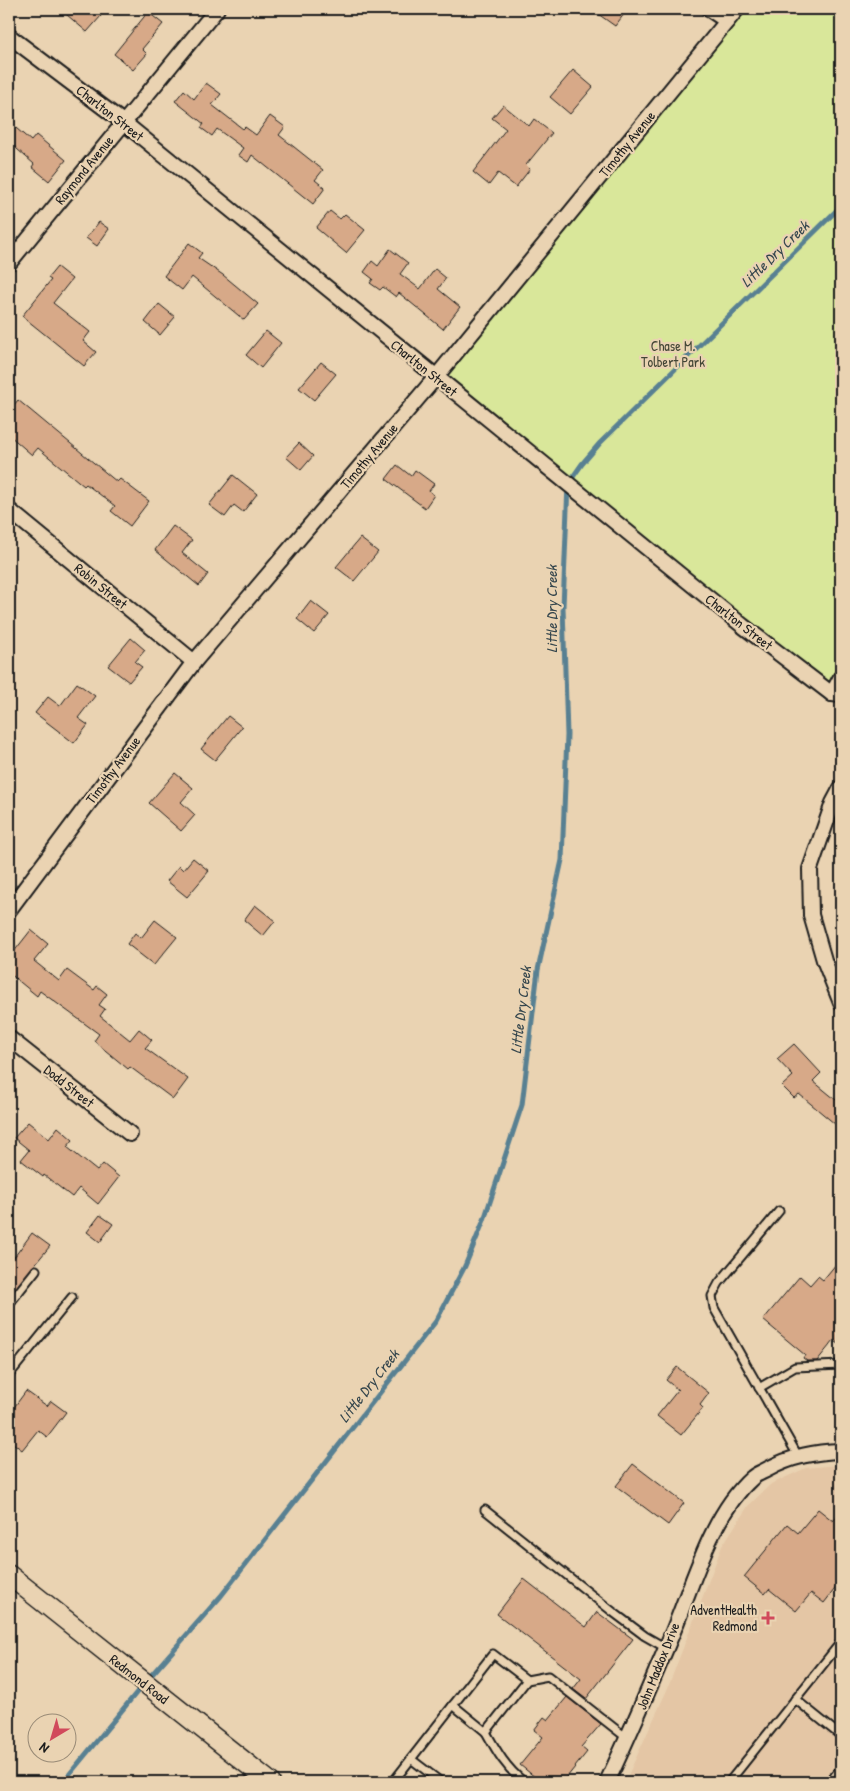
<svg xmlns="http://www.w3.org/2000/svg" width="850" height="1791" font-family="'Patrick Hand',sans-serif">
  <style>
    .built { fill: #e4c6a5 }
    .green { fill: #d9e79a; stroke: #7a825b }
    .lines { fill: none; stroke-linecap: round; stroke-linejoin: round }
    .stream { stroke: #588092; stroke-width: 5 }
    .building { fill: #d7a988; stroke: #1c1c1c }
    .lane-casing { stroke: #1c1c1c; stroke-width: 11 }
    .street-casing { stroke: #1c1c1c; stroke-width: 18 }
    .secondary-casing { stroke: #1c1c1c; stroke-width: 22 }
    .lane { stroke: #ead3b2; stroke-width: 7 }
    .street { stroke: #ead3b2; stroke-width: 14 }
    .secondary { stroke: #ead3b2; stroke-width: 19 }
    .poi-dot { fill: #d1495b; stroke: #ead3b2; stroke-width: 2 }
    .labels { text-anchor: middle; stroke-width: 4.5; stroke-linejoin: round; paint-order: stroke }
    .street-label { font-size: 14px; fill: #1c1c1c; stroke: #ead3b2 }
    .park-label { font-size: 14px; fill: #424535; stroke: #ead3b2 }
    .poi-label { font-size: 14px; fill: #1c1c1c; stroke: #ead3b2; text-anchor: end }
    .water-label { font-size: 15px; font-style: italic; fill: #35464d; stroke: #ead3b2 }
  </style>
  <rect width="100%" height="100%" fill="#ead3b2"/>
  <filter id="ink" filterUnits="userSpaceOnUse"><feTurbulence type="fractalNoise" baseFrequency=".02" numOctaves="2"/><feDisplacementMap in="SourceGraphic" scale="10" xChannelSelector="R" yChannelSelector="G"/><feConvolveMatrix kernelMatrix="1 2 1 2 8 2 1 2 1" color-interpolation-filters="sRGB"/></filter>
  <g filter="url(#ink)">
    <path class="built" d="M838 1465H841V1782H625L667 1690 722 1546 748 1506 771 1484 806 1468Z"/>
    <path class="green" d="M737 9H841V677L832 694 436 377Z"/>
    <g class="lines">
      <g class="stream">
        <path d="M147 1680 221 1596 436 1321 465 1266 484 1220 522 1105 538 970 562 860 567 735 563 607 568 484 582 464 600 443 841 206"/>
        <path d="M63 1782 142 1686"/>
      </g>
    </g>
    <g class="building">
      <path d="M60 9H92L101 16 87 32Z"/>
      <path d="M591 9H628L615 26Z"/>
      <path d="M148 12 163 24 142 49 147 54 133 70 114 54Z"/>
      <path d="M573 70 593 87 570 114 550 97Z"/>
      <path d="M206 83 221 94 212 105 243 129 245 127 256 135 270 116 285 127 279 135 323 170 315 180 325 188 313 204 252 155 248 162 238 155 243 148 217 129 212 136 201 128 204 124 175 101 184 90 194 99Z"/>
      <path d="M503 105 529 126 534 119 552 133 526 165 530 169 516 187 498 173 489 185 473 172 506 129 492 118Z"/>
      <path d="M9 122 31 141 36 135 66 160 49 181 32 167 34 164 9 142Z"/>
      <path d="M330 211 340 219 345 214 365 230 346 253 316 228Z"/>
      <path d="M99 222 109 229 97 246 86 238Z"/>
      <path d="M189 243 202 253 198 258 223 275 258 304 244 320 192 277 182 290 164 276Z"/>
      <path d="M390 249 408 263 400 274 420 289 435 269 446 278 438 289 460 307 443 329 399 293 396 297 383 287 380 290 370 283 373 279 364 272 372 261 378 266Z"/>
      <path d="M57 267 72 279 53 303 90 332 83 341 96 352 84 366 22 316 51 280 48 278Z"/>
      <path d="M159 304 175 317 160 335 145 322Z"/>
      <path d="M266 331 281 343 261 368 246 355Z"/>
      <path d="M321 362 336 374 314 400 299 388Z"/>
      <path d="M18 400 117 482 120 479 149 501 130 526 111 511 115 506 86 484 84 486 38 448 32 455 9 435V411Z"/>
      <path d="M299 443 313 456 301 470 286 457Z"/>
      <path d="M397 465 411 476 415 470 434 484 429 491 434 495 425 508 386 479Z"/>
      <path d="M233 475 257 494 243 512 234 505 225 517 209 505Z"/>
      <path d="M173 526 192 540 182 553 208 574 199 586 155 550Z"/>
      <path d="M360 538 378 552 354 581 336 567Z"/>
      <path d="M311 601 329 615 314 633 297 619Z"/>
      <path d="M131 638 145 650 135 662 142 667 129 682 108 666Z"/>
      <path d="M77 683 95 696 78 718 88 725 74 743 35 713 48 697 60 706Z"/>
      <path d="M228 716 242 727 215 760 201 749Z"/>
      <path d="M175 773 193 788 181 802 195 815 181 831 149 803Z"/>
      <path d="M193 858 209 871 187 897 167 881 179 866 183 870Z"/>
      <path d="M255 905 275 921 263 936 244 920Z"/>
      <path d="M155 920 177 937 154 965 127 944 135 933 141 938Z"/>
      <path d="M31 930 48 944 34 961 59 981 67 970 94 990 97 986 107 994 99 1005 105 1009 100 1016 130 1040 139 1029 152 1040 145 1048 188 1079 173 1099 130 1067 128 1069 94 1041 99 1034 40 991 37 996 9 973V958Z"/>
      <path d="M794 1044 821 1073 813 1081 841 1104V1129L799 1094 794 1098 782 1086 793 1076 777 1059Z"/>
      <path d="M28 1122 49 1139 58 1127 73 1140 67 1147 97 1171 103 1164 119 1177 98 1204 79 1188 72 1197 44 1175 43 1177 21 1160 29 1150 14 1138Z"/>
      <path d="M100 1215 113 1224 100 1242 87 1232Z"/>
      <path d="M32 1233 50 1246 9 1296V1264Z"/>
      <path d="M841 1258V1346L834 1340 817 1361H807L803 1358 805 1355 763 1320 800 1276 810 1285 818 1276 823 1280Z"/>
      <path d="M677 1367 709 1393 700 1405 703 1408 681 1435 657 1416 678 1390 666 1380Z"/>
      <path d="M26 1391 47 1406 51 1401 66 1412 47 1437 38 1430 22 1450 9 1440V1414Z"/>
      <path d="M633 1464 684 1503 668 1525 616 1486Z"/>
      <path d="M818 1509 833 1521 841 1511V1581L824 1603 811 1593 796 1611 769 1589 765 1594 744 1577 787 1524 798 1533Z"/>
      <path d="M524 1579 586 1627 597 1612 633 1639 586 1699 573 1689 581 1679 497 1614Z"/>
      <path d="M567 1697 601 1724 581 1747 587 1752 563 1782H541L520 1765 543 1737 534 1730 544 1717 548 1720Z"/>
    </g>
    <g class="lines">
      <defs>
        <g id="lane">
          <path d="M779 1211 719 1283 712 1296 714 1308 798 1456"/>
          <path d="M9 1304 36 1270"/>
          <path d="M9 1375 72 1297"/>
          <path d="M759 1388 795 1367 841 1365"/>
          <path d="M485 1510 613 1612 645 1636 666 1648"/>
          <path d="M795 1699 841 1736"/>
          <path d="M453 1705 486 1732 527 1680 548 1676 627 1738"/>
          <path d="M486 1732C497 1752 506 1768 524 1782"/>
          <path d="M411 1759 441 1782"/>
          <path d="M393 1782 493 1654 527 1680"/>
          <path d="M729 1782 841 1642"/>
          <path d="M830 1782 841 1768"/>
        </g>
        <g id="street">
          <path d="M709 9 727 21"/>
          <path d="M9 36 123 122 743 626 832 694 841 695"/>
          <path d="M9 263 217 9"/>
          <path d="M9 510 194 662"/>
          <path d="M832 694 841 677"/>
          <path d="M841 788 833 803 810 869 811 915 824 960 841 1003"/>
          <path d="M9 910 194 662 436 377 737 9"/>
          <path d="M9 1038 130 1134"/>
          <path d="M607 1782C631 1731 653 1680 674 1629 694 1580 712 1514 752 1478 756 1474 763 1472 768 1469 792 1456 815 1452 841 1451"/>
        </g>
        <path id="secondary" d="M9 1575 270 1782"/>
      </defs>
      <use href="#lane" class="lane-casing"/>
      <use href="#street" class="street-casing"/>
      <use href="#secondary" class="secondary-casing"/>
      <use href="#lane" class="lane"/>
      <use href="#street" class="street"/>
      <use href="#secondary" class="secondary"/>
    </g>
  </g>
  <path class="poi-dot" d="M765.5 1610.5h5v5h5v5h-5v5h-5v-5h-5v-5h5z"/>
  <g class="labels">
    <g class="street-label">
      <text transform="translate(110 113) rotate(38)" y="5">Charlton Street</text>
      <text transform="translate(627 144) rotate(-51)" y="5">Timothy Avenue</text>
      <text transform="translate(84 170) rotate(-51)" y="5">Raymond Avenue</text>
      <text transform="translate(424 368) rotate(39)" y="5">Charlton Street</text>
      <text transform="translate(369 456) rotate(-50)" y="5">Timothy Avenue</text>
      <text transform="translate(101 586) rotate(39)" y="5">Robin Street</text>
      <text transform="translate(739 622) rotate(38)" y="5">Charlton Street</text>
      <text transform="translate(113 770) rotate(-53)" y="5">Timothy Avenue</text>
      <text transform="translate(69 1086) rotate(38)" y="5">Dodd Street</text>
      <text transform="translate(658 1666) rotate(-68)" y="5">John Maddox Drive</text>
      <text transform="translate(139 1679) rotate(38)" y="5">Redmond Road</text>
    </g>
    <g class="park-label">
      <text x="673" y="351">Chase M.<tspan x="673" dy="16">Tolbert Park</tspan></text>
    </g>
    <g class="poi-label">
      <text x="757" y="1615">AdventHealth<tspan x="757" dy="16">Redmond</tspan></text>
    </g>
    <g class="water-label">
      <text transform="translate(775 254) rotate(-44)" y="5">Little Dry Creek</text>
      <text transform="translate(552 609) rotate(-90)" y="5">Little Dry Creek</text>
      <text transform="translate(521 1010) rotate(-83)" y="5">Little Dry Creek</text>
      <text transform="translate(369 1386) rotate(-52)" y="5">Little Dry Creek</text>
    </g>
  </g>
  <rect width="850" height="1791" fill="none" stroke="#ead3b2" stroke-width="30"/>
  <rect x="15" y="15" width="820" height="1761" fill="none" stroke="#1c1c1c" stroke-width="2" filter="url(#ink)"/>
  <g transform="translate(52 1738) rotate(218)"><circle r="24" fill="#ead3b2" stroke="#988a76"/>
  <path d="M0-4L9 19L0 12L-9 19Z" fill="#d1495b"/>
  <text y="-8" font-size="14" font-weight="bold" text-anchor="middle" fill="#1c1c1c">N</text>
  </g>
</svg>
